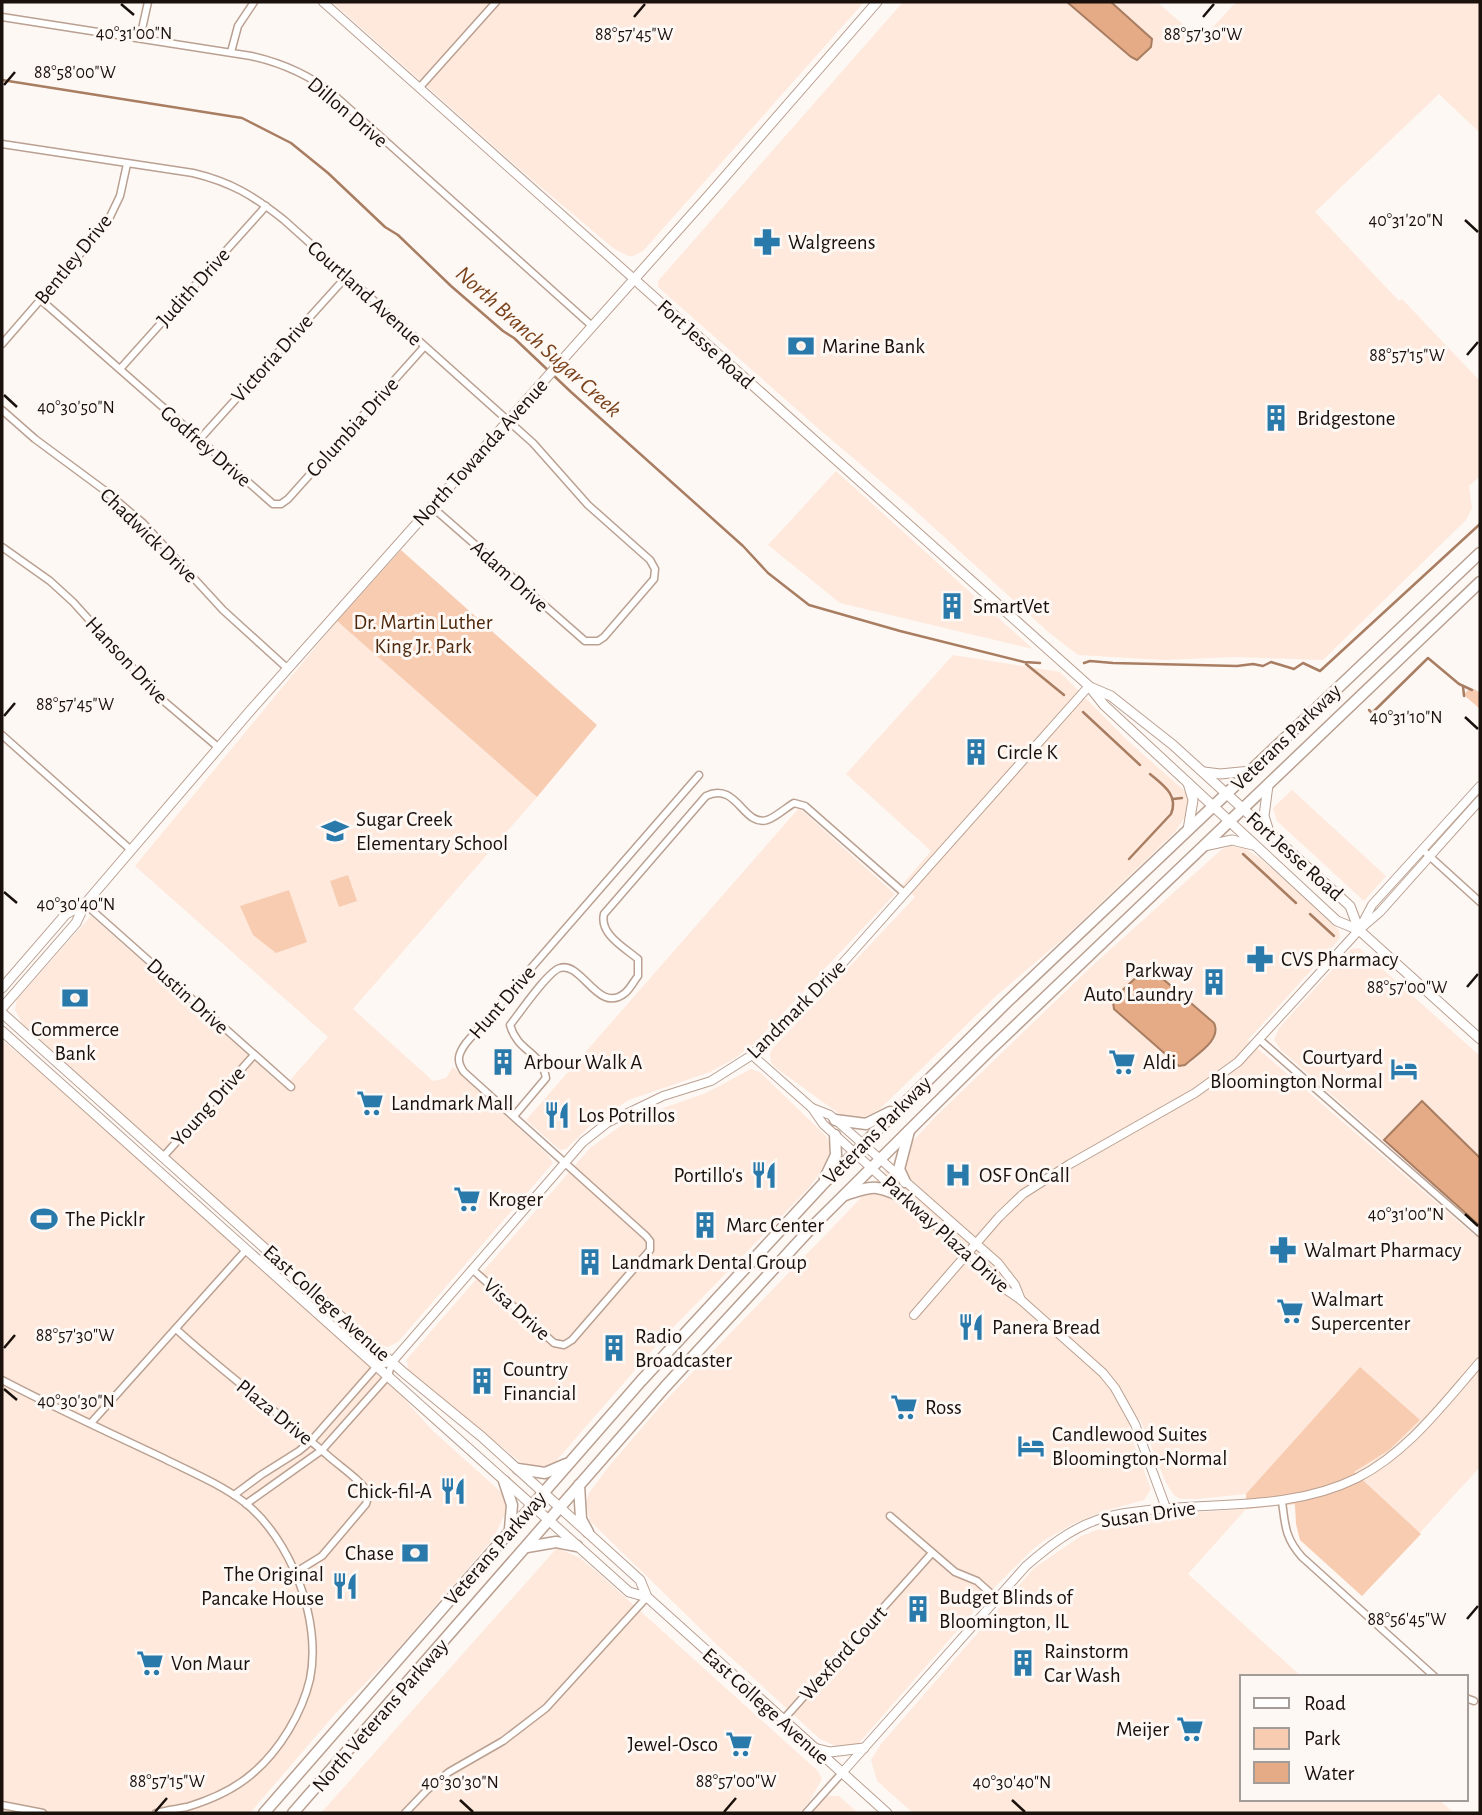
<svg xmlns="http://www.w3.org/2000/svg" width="1482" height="1815" font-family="'Alegreya Sans',sans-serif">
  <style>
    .built { fill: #fee9dc }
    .green { fill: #f8ccb1 }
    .water { fill: #e5ab86; stroke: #a87d61; stroke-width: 2 }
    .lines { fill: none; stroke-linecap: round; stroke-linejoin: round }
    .stream { stroke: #a87d61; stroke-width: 2.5 }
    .minor-casing { stroke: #baa091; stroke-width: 9 }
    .tertiary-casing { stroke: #baa091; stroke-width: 10 }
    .secondary-casing { stroke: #baa091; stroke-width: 11 }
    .trunk-casing { stroke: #baa091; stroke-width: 13 }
    .minor { stroke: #fff; stroke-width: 6 }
    .tertiary { stroke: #fff; stroke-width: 8 }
    .secondary { stroke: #fff; stroke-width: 9 }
    .trunk { stroke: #fff; stroke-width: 10 }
    .ticks { fill: none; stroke: #1a110c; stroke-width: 2.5 }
    .labels { text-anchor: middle; stroke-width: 6; stroke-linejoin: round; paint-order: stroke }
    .street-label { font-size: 21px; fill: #1a110c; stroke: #fef8f5 }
    .poi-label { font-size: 21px; fill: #1a110c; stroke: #fef8f5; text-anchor: start }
    .park-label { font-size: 21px; fill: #4e280c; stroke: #fef8f5 }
    .water-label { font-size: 23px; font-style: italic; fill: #7a431c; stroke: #fef8f5 }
    .ticks-label { font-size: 18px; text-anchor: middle; fill: #1a110c; stroke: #fef8f5; stroke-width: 6; stroke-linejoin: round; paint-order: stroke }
  </style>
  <rect width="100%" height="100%" fill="#fef8f5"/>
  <g class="built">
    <path d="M332 2H864L643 251 633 256H628L613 248 523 172Z"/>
    <path d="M903 2H1157L1201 40 1236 2H1480V133L1439 94 1315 212 1399 301 1402 299 1480 381V476L1469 486 1472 508 1466 520 1323 660 1233 657 1164 660 1078 655 1047 631 910 506 820 430 658 287V281Z"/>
    <path d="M836 471 1033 649 840 603 768 545Z"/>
    <path d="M337 621 537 797 353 1009 433 1081 446 1078 453 1067 548 1155 553 1163 398 1342 388 1347 380 1345 69 1066 22 1023 15 1010 17 999 91 916 284 1087 328 1037 135 866Z"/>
    <path d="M953 655 1060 672 1126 739 1186 792 1190 804 1187 814 1175 832 1064 938 996 996 880 1109 862 1119 845 1118 776 1068 771 1063 770 1054 772 1049 915 897 902 885 931 851 846 774Z"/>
    <path d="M1292 790 1386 876 1364 901 1277 821 1273 808Z"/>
    <path d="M799 808 895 894 756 1042 734 1059 710 1072 629 1100 593 1123 566 1149 560 1150 526 1120Z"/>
    <path d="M1231 846 1246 849 1261 859 1339 930 1340 938 1336 943 1248 1040 1474 1235 1480 1228V1467L1362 1596 1300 1540 1294 1504 1246 1509 1188 1574 1302 1677H1242V1799H1438L1454 1813H913L877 1781 871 1760 881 1744 1034 1568 1081 1536 1112 1524 1143 1516 1246 1509V1494L1198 1499H1180L1174 1495 1166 1483 1140 1419 1128 1428 1151 1489 1144 1500 1101 1512 1073 1524 1045 1540 1032 1550 998 1584 859 1743 840 1748 820 1739 714 1642 590 1521 586 1503 589 1493 610 1465 663 1403 857 1202 936 1116 1093 965 1222 849Z"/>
    <path d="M1359 948 1480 1056V1226L1281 1050 1274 1040 1279 1028 1351 949Z"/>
    <path d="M2 1040 30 1063 399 1393 432 1430 502 1493 506 1502V1512L493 1539 390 1658 335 1714 250 1813H2Z"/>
    <path d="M751 1069 760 1072 826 1136 831 1148 827 1164 808 1189 662 1339 556 1461 545 1467 537 1468 519 1461 408 1371 407 1359 590 1148 629 1120 706 1093Z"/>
    <path d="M557 1548 580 1558 597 1572 818 1771 822 1779 809 1802 799 1813H321Z"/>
    <path d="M827 1796H839L858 1813H812Z"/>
  </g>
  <g class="green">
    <path d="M401 550 597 725 537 797 337 621Z"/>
    <path d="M1469 689H1474L1479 692 1480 709 1465 696V693Z"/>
    <path d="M348 875 357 901 339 907 330 881Z"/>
    <path d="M289 890 307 942 276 953 253 935 240 906Z"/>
    <path d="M1360 1367 1420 1420 1389 1450 1354 1472 1421 1534 1362 1596 1300 1540 1296 1524 1295 1504 1246 1509V1494Z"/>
  </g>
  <g class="water">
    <path d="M1067 2H1111L1152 39 1151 47 1137 60 1131 57Z"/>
    <path d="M1144 970 1156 973 1214 1023C1222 1040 1197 1054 1185 1065L1179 1066 1114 1009 1113 1002 1115 997Z"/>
    <path d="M1422 1101 1480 1158V1226L1384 1140Z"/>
  </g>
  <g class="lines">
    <g class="stream">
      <path d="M2 80 242 118 291 143 328 173 385 227 398 235 451 286 503 331 514 338 571 392 743 546 768 573 809 605 900 631 1024 662 1040 663"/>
      <path d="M1084 663 1090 661 1113 663 1237 666 1253 664 1263 666 1271 662 1294 669 1303 663 1320 671 1480 524"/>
      <path d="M1026 664 1064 695"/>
      <path d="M1463 686 1464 696"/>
      <path d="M1369 710 1372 713 1428 658 1459 684 1472 690"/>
      <path d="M1083 712 1140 765"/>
      <path d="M1373 713 1376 715 1377 725"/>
      <path d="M1173 799 1182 798"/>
      <path d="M1243 854 1296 903"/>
      <path d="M1129 859 1171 814C1179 795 1163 785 1150 774"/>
      <path d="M1310 914 1334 936"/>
      <path d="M1353 954 1362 961"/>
    </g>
    <defs>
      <g id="minor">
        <path d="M2 17 251 56C282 63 308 74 333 94L592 326"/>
        <path d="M140 38 148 2"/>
        <path d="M231 52 238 26 254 2"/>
        <path d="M420 87 496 2"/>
        <path d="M2 144 193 173C231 182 254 196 284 220L533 443 588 505 650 560 655 569 654 579 604 637 598 641H585L431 506"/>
        <path d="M41 300 273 504H281L288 499 424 347"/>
        <path d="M2 344 107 223 120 196 127 164"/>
        <path d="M120 369 266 206"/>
        <path d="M2 410 35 439 104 490 143 523 223 610 288 669"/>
        <path d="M199 440 346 277"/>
        <path d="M2 547 50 581 73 602 159 697 219 748"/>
        <path d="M2 735 131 850"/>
        <path d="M1426 853 1480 902"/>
        <path d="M85 904 291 1087"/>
        <path d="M1260 1040 1480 1233"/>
        <path d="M514 1116 546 1078C541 1050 518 1053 510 1025 519 1014 548 971 560 968 582 961 598 1015 625 993 630 989 634 981 638 976V959C625 948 599 934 604 914L706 796C737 781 743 827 767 820 773 819 787 807 794 803L805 806 904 893"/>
        <path d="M163 1157 254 1055"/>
        <path d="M472 1269 554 1343 564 1345 572 1340 650 1250V1241L646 1236 464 1072C456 1061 458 1054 466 1043L699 775"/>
        <path d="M176 1329C224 1373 276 1411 326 1454 339 1466 360 1479 369 1494L366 1504 322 1556 296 1572"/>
        <path d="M2 1380C55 1408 110 1433 165 1459 191 1472 220 1484 244 1502 291 1539 322 1620 310 1679 302 1713 280 1750 253 1773 235 1789 210 1800 187 1807 177 1809 166 1810 156 1813"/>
        <path d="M91 1423 246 1250"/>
        <path d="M234 1495 261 1475 299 1451 311 1441 377 1366 392 1362 388 1376 322 1450 246 1504"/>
        <path d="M1282 1501C1285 1525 1285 1538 1302 1557L1435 1677"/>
        <path d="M890 1516 955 1572 977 1581 997 1599"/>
        <path d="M1466 1698 1474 1701"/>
        <path d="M782 1721 932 1553"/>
        <path d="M2 1805 43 1813"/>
        <path d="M405 1813 427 1790 449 1772 503 1741 546 1708 647 1597"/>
        <path d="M806 1813 841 1774"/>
      </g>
      <g id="tertiary">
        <path d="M323 2 634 279"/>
        <path d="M1362 924 1372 905 1480 786"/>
        <path d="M752 1055 812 1108 823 1124 903 1197 992 1274 1005 1289 1021 1300 1103 1373 1115 1388 1135 1424 1166 1508"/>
        <path d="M812 1108 830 1115 998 1263 1015 1285 1021 1300"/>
        <path d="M914 1315 999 1217 1023 1194 1070 1164 1195 1093 1238 1062 1359 930 1380 912 1480 800"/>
        <path d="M392 1362 583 1142 607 1123 663 1096 711 1081 752 1055 841 965 1089 686"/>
        <path d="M841 1774 1026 1566C1047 1548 1070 1529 1097 1520 1113 1514 1131 1512 1149 1510 1218 1502 1293 1510 1357 1478 1408 1452 1443 1404 1480 1362"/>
      </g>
      <g id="secondary">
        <path d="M634 279 1089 686 1104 705 1337 921 1359 930 1480 1039"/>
        <path d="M1090 687 1111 696 1173 745 1350 906 1359 930"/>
        <path d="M1204 772 1220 774 1251 771"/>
        <path d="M1268 785 1264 816 1269 832"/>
        <path d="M1188 830 1193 800 1188 783"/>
        <path d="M1204 846 1232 840 1253 845"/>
        <path d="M2 988 66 914 85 904"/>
        <path d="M2 1008 76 923 85 904 250 711 710 194 877 2"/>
        <path d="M2 1013 404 1373 482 1437 640 1580 647 1597 887 1813"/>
        <path d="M2 1031 629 1592 647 1597"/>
        <path d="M814 1748 830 1752 864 1748"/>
      </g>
      <g id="trunk">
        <path d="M835 1120 866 1124 890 1112"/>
        <path d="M825 1178 836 1155 835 1135"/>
        <path d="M905 1182 899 1169 909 1131"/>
        <path d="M845 1195C874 1185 875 1185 903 1197"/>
        <path d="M518 1469 545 1473 566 1464"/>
        <path d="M504 1481 512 1505 510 1529"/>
        <path d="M579 1485 581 1519 588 1532"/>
        <path d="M527 1547 556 1542 577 1546"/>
        <path d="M264 1813 641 1381 822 1185 1007 1002 1480 553"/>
        <path d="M293 1813 665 1387 813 1226 989 1051 1480 582"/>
      </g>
    </defs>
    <use href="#minor" class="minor-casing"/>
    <use href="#tertiary" class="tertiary-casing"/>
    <use href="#secondary" class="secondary-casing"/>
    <use href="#trunk" class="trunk-casing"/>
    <use href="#minor" class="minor"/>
    <use href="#tertiary" class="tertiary"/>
    <use href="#secondary" class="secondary"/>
    <use href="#trunk" class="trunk"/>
  </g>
  <path class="ticks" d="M121 4 134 15M634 17 645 4M1203 17 1214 4M4 85 15 72M1465 220 1478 232M1467 355 1478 342M4 395 17 407M4 716 15 703M1465 717 1478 729M4 892 17 903M1467 987 1478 974M1465 1214 1478 1226M4 1348 15 1335M4 1389 17 1400M1467 1619 1478 1606M460 1800 473 1812M1012 1800 1025 1812M155 1812 167 1798M724 1812 736 1798"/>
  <defs>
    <symbol id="pharmacy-bare" viewBox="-9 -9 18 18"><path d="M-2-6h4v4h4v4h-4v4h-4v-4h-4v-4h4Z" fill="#2979aa" stroke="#fef8f5" stroke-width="2.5" paint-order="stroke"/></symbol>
    <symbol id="bank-bare" viewBox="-9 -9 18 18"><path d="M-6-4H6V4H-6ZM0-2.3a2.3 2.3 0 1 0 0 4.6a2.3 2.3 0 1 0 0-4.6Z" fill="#2979aa" stroke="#fef8f5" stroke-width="2.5" paint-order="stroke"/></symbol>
    <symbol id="building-bare" viewBox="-9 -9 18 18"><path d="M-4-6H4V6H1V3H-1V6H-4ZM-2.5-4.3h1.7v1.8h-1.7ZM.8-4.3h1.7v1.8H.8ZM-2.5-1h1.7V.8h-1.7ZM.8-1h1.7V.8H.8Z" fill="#2979aa" stroke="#fef8f5" stroke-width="2.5" paint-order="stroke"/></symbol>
    <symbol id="school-bare" viewBox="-9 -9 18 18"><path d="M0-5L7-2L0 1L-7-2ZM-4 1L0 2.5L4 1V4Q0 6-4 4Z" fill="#2979aa" stroke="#fef8f5" stroke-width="2.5" paint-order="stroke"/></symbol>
    <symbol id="supermarket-bare" viewBox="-9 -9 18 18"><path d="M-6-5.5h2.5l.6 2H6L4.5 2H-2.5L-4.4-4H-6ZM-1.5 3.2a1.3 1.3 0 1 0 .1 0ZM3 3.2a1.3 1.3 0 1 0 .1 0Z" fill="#2979aa" stroke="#fef8f5" stroke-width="2.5" paint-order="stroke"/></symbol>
    <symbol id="hotel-bare" viewBox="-9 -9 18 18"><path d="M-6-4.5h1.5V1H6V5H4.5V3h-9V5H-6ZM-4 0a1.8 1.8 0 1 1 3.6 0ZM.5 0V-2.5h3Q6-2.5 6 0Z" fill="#2979aa" stroke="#fef8f5" stroke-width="2.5" paint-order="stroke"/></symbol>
    <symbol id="restaurant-bare" viewBox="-9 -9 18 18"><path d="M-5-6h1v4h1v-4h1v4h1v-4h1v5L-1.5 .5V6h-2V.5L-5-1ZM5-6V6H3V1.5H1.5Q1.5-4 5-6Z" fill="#2979aa" stroke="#fef8f5" stroke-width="2.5" paint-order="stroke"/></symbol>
    <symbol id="hospital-bare" viewBox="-9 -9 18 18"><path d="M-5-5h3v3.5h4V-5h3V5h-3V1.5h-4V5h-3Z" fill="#2979aa" stroke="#fef8f5" stroke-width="2.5" paint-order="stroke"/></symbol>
    <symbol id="stadium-bare" viewBox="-9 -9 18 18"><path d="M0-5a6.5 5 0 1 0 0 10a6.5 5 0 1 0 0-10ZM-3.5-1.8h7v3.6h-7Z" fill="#2979aa" stroke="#fef8f5" stroke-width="2.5" paint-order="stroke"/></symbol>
  </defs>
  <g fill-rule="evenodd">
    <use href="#pharmacy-bare" x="748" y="223" width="38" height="38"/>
    <use href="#bank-bare" x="782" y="327" width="38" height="38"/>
    <use href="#building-bare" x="1257" y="399" width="38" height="38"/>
    <use href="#building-bare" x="933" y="587" width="38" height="38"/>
    <use href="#building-bare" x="957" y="733" width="38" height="38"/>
    <use href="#school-bare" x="316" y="812" width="38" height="38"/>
    <use href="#pharmacy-bare" x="1241" y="940" width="38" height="38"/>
    <use href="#building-bare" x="1195" y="963" width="38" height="38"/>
    <use href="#bank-bare" x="56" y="979" width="38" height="38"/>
    <use href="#building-bare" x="484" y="1043" width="38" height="38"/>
    <use href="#supermarket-bare" x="1103" y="1043" width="38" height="38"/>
    <use href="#hotel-bare" x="1385" y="1050" width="38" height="38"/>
    <use href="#supermarket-bare" x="351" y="1084" width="38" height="38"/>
    <use href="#restaurant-bare" x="538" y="1096" width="38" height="38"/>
    <use href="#restaurant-bare" x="745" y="1156" width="38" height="38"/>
    <use href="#hospital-bare" x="939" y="1156" width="38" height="38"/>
    <use href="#supermarket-bare" x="448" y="1180" width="38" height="38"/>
    <use href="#stadium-bare" x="25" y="1200" width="38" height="38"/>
    <use href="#building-bare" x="686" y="1206" width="38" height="38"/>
    <use href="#pharmacy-bare" x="1264" y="1231" width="38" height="38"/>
    <use href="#building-bare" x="571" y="1243" width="38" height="38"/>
    <use href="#supermarket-bare" x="1271" y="1292" width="38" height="38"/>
    <use href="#restaurant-bare" x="952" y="1308" width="38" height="38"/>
    <use href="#building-bare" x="595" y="1329" width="38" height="38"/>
    <use href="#building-bare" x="463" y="1362" width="38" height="38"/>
    <use href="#supermarket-bare" x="885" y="1388" width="38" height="38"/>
    <use href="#hotel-bare" x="1012" y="1427" width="38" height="38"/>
    <use href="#restaurant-bare" x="434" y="1472" width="38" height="38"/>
    <use href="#bank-bare" x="396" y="1534" width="38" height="38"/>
    <use href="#restaurant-bare" x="326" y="1567" width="38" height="38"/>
    <use href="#building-bare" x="899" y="1590" width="38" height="38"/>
    <use href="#supermarket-bare" x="131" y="1644" width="38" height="38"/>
    <use href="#building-bare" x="1004" y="1644" width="38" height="38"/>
    <use href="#supermarket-bare" x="1171" y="1710" width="38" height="38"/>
    <use href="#supermarket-bare" x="720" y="1725" width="38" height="38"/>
  </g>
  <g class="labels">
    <g class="street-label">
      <text transform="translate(348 112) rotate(40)" y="7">Dillon Drive</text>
      <text transform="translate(73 259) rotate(-51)" y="7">Bentley Drive</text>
      <text transform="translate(193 287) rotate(-48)" y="7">Judith Drive</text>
      <text transform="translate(365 293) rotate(42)" y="7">Courtland Avenue</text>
      <text transform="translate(706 344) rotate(42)" y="7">Fort Jesse Road</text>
      <text transform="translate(272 358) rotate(-48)" y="7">Victoria Drive</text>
      <text transform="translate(352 427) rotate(-48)" y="7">Columbia Drive</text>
      <text transform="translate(206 446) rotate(41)" y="7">Godfrey Drive</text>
      <text transform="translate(480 452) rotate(-48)" y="7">North Towanda Avenue</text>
      <text transform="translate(149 535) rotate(44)" y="7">Chadwick Drive</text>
      <text transform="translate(510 576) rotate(42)" y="7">Adam Drive</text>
      <text transform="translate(127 660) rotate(47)" y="7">Hanson Drive</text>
      <text transform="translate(1286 737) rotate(-44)" y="7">Veterans Parkway</text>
      <text transform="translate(1295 856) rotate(42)" y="7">Fort Jesse Road</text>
      <text transform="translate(188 996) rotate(42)" y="7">Dustin Drive</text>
      <text transform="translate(502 1002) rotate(-49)" y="7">Hunt Drive</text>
      <text transform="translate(796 1009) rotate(-45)" y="7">Landmark Drive</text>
      <text transform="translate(208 1106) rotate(-48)" y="7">Young Drive</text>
      <text transform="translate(877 1130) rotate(-45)" y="7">Veterans Parkway</text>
      <text transform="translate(946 1234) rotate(42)" y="7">Parkway Plaza Drive</text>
      <text transform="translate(327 1303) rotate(42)" y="7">East College Avenue</text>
      <text transform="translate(517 1309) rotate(42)" y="7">Visa Drive</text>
      <text transform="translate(275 1412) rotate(39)" y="7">Plaza Drive</text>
      <text transform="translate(1148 1514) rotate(-8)" y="7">Susan Drive</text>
      <text transform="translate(495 1548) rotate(-49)" y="7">Veterans Parkway</text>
      <text transform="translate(843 1653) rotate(-48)" y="7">Wexford Court</text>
      <text transform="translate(766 1706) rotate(42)" y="7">East College Avenue</text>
      <text transform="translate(380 1715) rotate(-49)" y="7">North Veterans Parkway</text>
    </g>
    <g class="poi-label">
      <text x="788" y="249">Walgreens</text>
      <text x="822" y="353">Marine Bank</text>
      <text x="1297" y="425">Bridgestone</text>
      <text x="973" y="613">SmartVet</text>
      <text x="997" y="759">Circle K</text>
      <text x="356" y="826">Sugar Creek<tspan x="356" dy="24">Elementary School</tspan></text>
      <text x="1281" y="966">CVS Pharmacy</text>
      <text x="1193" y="977" text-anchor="end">Parkway<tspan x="1193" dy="24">Auto Laundry</tspan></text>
      <text x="75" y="1036" text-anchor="middle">Commerce<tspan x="75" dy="24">Bank</tspan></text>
      <text x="1383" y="1064" text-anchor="end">Courtyard<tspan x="1383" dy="24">Bloomington Normal</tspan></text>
      <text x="524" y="1069">Arbour Walk A</text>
      <text x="1143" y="1069">Aldi</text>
      <text x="391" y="1110">Landmark Mall</text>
      <text x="578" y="1122">Los Potrillos</text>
      <text x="743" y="1182" text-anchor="end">Portillo's</text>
      <text x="979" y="1182">OSF OnCall</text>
      <text x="488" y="1206">Kroger</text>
      <text x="65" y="1226">The Picklr</text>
      <text x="726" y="1232">Marc Center</text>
      <text x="1304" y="1257">Walmart Pharmacy</text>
      <text x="611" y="1269">Landmark Dental Group</text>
      <text x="1311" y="1306">Walmart<tspan x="1311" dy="24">Supercenter</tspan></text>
      <text x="992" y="1334">Panera Bread</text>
      <text x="635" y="1343">Radio<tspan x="635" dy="24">Broadcaster</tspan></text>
      <text x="503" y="1376">Country<tspan x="503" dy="24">Financial</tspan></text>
      <text x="925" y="1414">Ross</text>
      <text x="1052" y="1441">Candlewood Suites<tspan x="1052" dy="24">Bloomington-Normal</tspan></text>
      <text x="432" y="1498" text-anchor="end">Chick-fil-A</text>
      <text x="394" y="1560" text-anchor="end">Chase</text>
      <text x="324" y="1581" text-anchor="end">The Original<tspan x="324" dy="24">Pancake House</tspan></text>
      <text x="939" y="1604">Budget Blinds of<tspan x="939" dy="24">Bloomington, IL</tspan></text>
      <text x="1044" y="1658">Rainstorm<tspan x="1044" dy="24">Car Wash</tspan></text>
      <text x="171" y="1670">Von Maur</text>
      <text x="1169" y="1736" text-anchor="end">Meijer</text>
      <text x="718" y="1751" text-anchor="end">Jewel-Osco</text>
    </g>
    <g class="park-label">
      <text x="423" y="629">Dr. Martin Luther<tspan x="423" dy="24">King Jr. Park</tspan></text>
    </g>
    <g class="water-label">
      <text transform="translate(539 341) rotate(42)" y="8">North Branch Sugar Creek</text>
    </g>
  </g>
  <g class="ticks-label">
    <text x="134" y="39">40°31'00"N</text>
    <text x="1203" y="40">88°57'30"W</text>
    <text x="634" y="40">88°57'45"W</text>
    <text x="75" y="78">88°58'00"W</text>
    <text x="1406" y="226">40°31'20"N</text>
    <text x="1407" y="361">88°57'15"W</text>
    <text x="76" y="413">40°30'50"N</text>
    <text x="75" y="710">88°57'45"W</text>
    <text x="1406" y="723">40°31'10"N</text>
    <text x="76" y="910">40°30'40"N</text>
    <text x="1407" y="993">88°57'00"W</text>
    <text x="1406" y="1220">40°31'00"N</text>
    <text x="75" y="1341">88°57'30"W</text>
    <text x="76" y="1407">40°30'30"N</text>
    <text x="1407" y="1625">88°56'45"W</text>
    <text x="167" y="1787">88°57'15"W</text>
    <text x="736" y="1787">88°57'00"W</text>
    <text x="460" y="1788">40°30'30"N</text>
    <text x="1012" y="1788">40°30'40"N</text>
  </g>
  <rect width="1482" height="1815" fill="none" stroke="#1a110c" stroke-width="7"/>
  <rect x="1240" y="1675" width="228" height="126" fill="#fef8f5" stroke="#a39c98" stroke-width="2"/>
  <rect x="1254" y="1698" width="35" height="10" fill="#ffffff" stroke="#a39c98" stroke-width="2"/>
  <text x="1304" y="1710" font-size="21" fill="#1a110c">Road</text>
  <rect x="1254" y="1728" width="35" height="21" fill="#f8ccb1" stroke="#a39c98" stroke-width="2"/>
  <text x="1304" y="1745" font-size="21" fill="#1a110c">Park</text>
  <rect x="1254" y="1762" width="35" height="21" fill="#e5ab86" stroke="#a39c98" stroke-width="2"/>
  <text x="1304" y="1780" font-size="21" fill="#1a110c">Water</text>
</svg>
